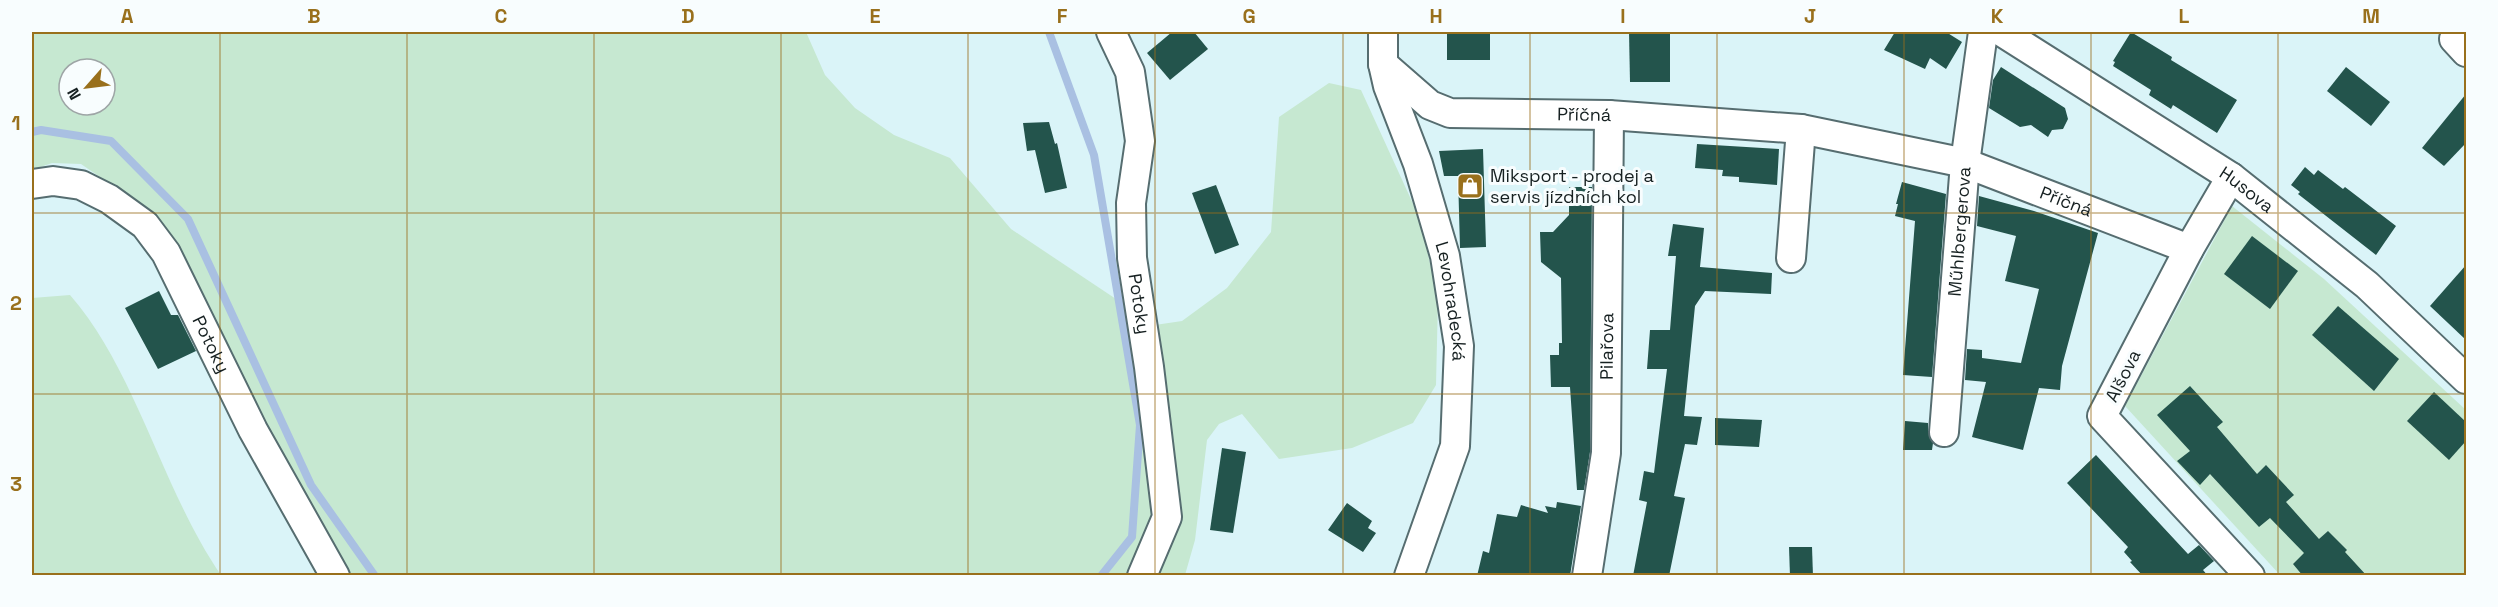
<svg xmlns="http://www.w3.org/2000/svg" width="2498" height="607" font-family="'Space Grotesk',sans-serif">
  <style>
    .green { fill: #c6e8d1; fill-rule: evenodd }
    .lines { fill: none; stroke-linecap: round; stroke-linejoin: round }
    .stream { stroke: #a9c0e2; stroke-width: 8 }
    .building { fill: #23544c }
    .minor-casing { stroke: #566d70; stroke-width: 32 }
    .minor { stroke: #fff; stroke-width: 28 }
    .grid { fill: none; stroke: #99701c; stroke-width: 1.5; stroke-opacity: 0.55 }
    .labels { text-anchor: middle; stroke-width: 6; stroke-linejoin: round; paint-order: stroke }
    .street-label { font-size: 18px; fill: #162021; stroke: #f8fdfe }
    .poi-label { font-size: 18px; fill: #162021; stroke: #f8fdfe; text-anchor: start }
    .neatline { fill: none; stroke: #99701c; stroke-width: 2 }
    .grid-label { font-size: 20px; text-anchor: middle; font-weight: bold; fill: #99701c }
  </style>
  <rect width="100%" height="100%" fill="#daf4f8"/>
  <g class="green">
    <path d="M32 32H806L825 75 855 108 894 135 950 158 1011 229 1155 325 1182 321 1227 288 1271 232 1279 117 1329 83 1361 90 1420 219 1438 299 1436 385 1413 423 1352 448 1279 459 1242 414 1219 424 1207 440 1195 540 1185 575H345L113 186 81 164 52 163 32 170ZM69 69H105V105H69Z"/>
    <path d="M2232 206 2324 279 2466 410V575H2280L2125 406Z"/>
    <path d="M70 295C137 372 162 490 221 575H32V298Z"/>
  </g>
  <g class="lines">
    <g class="stream">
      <path d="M1049 32 1094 155 1140 425 1132 537 1101 576"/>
      <path d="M32 132 41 130 111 141 188 219 311 485 375 576"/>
    </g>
  </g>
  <g class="building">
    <path d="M1172 32H1194L1208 49 1170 80 1147 53Z"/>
    <rect x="1447" y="32" width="43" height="28"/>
    <path d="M1629 32H1670V82H1630Z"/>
    <path d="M1895 32H1946L1962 42 1946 69 1930 58 1925 69 1884 50Z"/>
    <path d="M2131 32 2172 57 2171 60 2237 100 2217 133 2173 105 2171 109 2149 95 2151 90 2113 66 2115 62 2113 61Z"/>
    <path d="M2001 67 2065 108 2068 119 2063 129 2052 130 2048 137 2031 125 2020 127 1989 108 1993 80Z"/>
    <path d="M2346 67 2390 102 2371 126 2327 91Z"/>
    <path d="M2466 94V143L2444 166 2422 148Z"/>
    <path d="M1049 122 1055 144 1057 143 1067 188 1045 193 1035 150 1027 151 1023 123Z"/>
    <path d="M1697 144 1779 149 1777 185 1739 182V177L1722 176 1723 170 1695 168Z"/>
    <path d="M1483 149 1486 247 1460 248 1458 176H1444L1439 151Z"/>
    <path d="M2305 167 2314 175 2318 170 2343 189 2345 187 2396 226 2376 255 2298 194 2300 192 2291 185Z"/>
    <path d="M1902 182 1946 194 1932 377 1903 375 1915 221 1895 216 1898 204H1896Z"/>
    <path d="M1216 185 1239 245 1215 254 1192 193Z"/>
    <path d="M1569 187H1592L1590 452 1584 490H1577L1570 387H1551L1550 355H1559V343H1562L1561 278 1541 262 1540 232H1553L1569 215Z"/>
    <path d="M1979 196 2034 211 2098 233 2062 366 2060 390 2039 388 2023 450 1972 437 1986 382 1965 380 1967 349 1982 350V358L2021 363 2039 289 2005 281 2016 236 1977 226Z"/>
    <path d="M1673 224 1704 228 1700 267 1772 273 1771 294 1705 291 1695 306 1684 416 1702 417 1697 445 1685 444 1674 496 1685 498 1669 576H1633L1647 502 1639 500 1644 471 1654 473 1667 369H1647L1650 330H1670L1676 256H1668Z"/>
    <path d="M2252 236 2298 271 2270 309 2224 274Z"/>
    <path d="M2466 265V340L2430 306Z"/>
    <path d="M159 291 171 315H178L196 351 158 369 125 308Z"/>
    <path d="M2338 306 2399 359 2374 391 2312 335Z"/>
    <path d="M2190 386 2223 422 2217 427 2257 474 2266 465 2294 495 2286 502 2319 539 2328 531 2347 550 2345 552 2367 576H2303L2293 564 2304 553 2270 518 2259 527 2210 474 2200 485 2177 461 2190 451 2157 415Z"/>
    <path d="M2434 392 2466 422V441L2449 460 2407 421Z"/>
    <path d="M1715 418 1762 420 1759 447 1715 445Z"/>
    <path d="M1905 421 1928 423V431L1933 443 1932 450H1903Z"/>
    <path d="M1222 448 1246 452 1233 533 1210 530Z"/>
    <path d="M2096 455 2188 554 2199 545 2214 561 2203 570 2208 576H2143L2130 562 2132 561 2124 552 2128 547 2067 483Z"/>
    <path d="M1557 502 1581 506 1570 576H1477L1483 551 1489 553 1497 514 1517 517 1521 505 1548 513 1545 506 1556 508Z"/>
    <path d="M1347 503 1372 521 1368 528 1376 533 1363 552 1328 530Z"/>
    <path d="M1789 547H1812L1813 576H1790Z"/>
  </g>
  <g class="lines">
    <defs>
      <g id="minor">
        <path id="s1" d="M1111 32 1130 72 1140 141 1131 203 1132 258 1149 367 1167 517 1142 576"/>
        <path id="s2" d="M1383 32V64L1388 86 1418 164 1445 256 1459 346 1455 446 1409 576"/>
        <path id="s3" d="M2002 32 2231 177 2367 285 2466 379"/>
        <path d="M2454 39 2466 52"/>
        <path id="s4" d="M1383 64 1430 105 1450 113 1609 115 1801 129 1965 163 2189 249"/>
        <path d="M2231 177 2189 249 2102 416 2250 576"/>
        <path id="s5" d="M32 184 53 181 81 185 109 199 145 225 166 253 253 430 335 576"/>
        <path d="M1791 258 1801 129"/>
        <path id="s6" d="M1944 432 1965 163 1983 32"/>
        <path id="s7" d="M1587 576 1606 453 1609 115"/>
      </g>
    </defs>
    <use href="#minor" class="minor-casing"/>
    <use href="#minor" class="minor"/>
  </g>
  <path class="grid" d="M220 32V576M407 32V576M594 32V576M781 32V576M968 32V576M1155 32V576M1343 32V576M1530 32V576M1717 32V576M1904 32V576M2091 32V576M2278 32V576M32 213H2466M32 394H2466"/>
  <defs>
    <symbol id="shop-square" viewBox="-11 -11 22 22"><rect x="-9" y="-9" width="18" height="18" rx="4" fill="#99701c" stroke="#f8fdfe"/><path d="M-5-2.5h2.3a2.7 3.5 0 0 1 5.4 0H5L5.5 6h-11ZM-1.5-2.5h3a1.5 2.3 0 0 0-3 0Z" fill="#fff"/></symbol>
  </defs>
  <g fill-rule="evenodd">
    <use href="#shop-square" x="1455" y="171" width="30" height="30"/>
  </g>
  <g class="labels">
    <g class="street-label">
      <text dy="6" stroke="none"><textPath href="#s4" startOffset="218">Příčná</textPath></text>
      <text dy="6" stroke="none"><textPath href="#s3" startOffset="291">Husova</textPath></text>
      <text dy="6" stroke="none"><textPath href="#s4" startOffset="711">Příčná</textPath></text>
      <text dy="6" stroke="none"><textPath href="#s6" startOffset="201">Műhlbergerova</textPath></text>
      <text dy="6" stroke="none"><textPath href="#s2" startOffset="280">Levohradecká</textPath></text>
      <text dy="6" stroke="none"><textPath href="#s1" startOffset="278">Potoky</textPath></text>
      <text dy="6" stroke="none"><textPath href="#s5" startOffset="262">Potoky</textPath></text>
      <text dy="6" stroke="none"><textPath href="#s7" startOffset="231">Pilařova</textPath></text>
      <text transform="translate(2123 376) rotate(-63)" y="6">Alšova</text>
    </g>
    <g class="poi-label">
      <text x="1490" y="182">Miksport - prodej a<tspan x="1490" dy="21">servis jízdních kol</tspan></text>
    </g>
  </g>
  <rect width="2498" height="607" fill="none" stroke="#f8fdfe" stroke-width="66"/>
  <g transform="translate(87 87) rotate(242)"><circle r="28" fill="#f8fdfe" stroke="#9ea5a6" stroke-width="1.5"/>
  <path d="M0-4.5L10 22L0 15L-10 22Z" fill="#99701c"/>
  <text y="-9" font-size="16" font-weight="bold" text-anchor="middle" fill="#162021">N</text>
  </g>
  <rect x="33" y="33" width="2432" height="541" class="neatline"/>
  <g class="grid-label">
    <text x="127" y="23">A</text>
    <text x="314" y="23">B</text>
    <text x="501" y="23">C</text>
    <text x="688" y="23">D</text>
    <text x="875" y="23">E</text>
    <text x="1062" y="23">F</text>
    <text x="1249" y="23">G</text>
    <text x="1436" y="23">H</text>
    <text x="1623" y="23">I</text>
    <text x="1810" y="23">J</text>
    <text x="1997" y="23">K</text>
    <text x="2184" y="23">L</text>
    <text x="2371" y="23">M</text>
    <text x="16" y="130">1</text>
    <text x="16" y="310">2</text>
    <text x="16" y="491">3</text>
  </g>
</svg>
